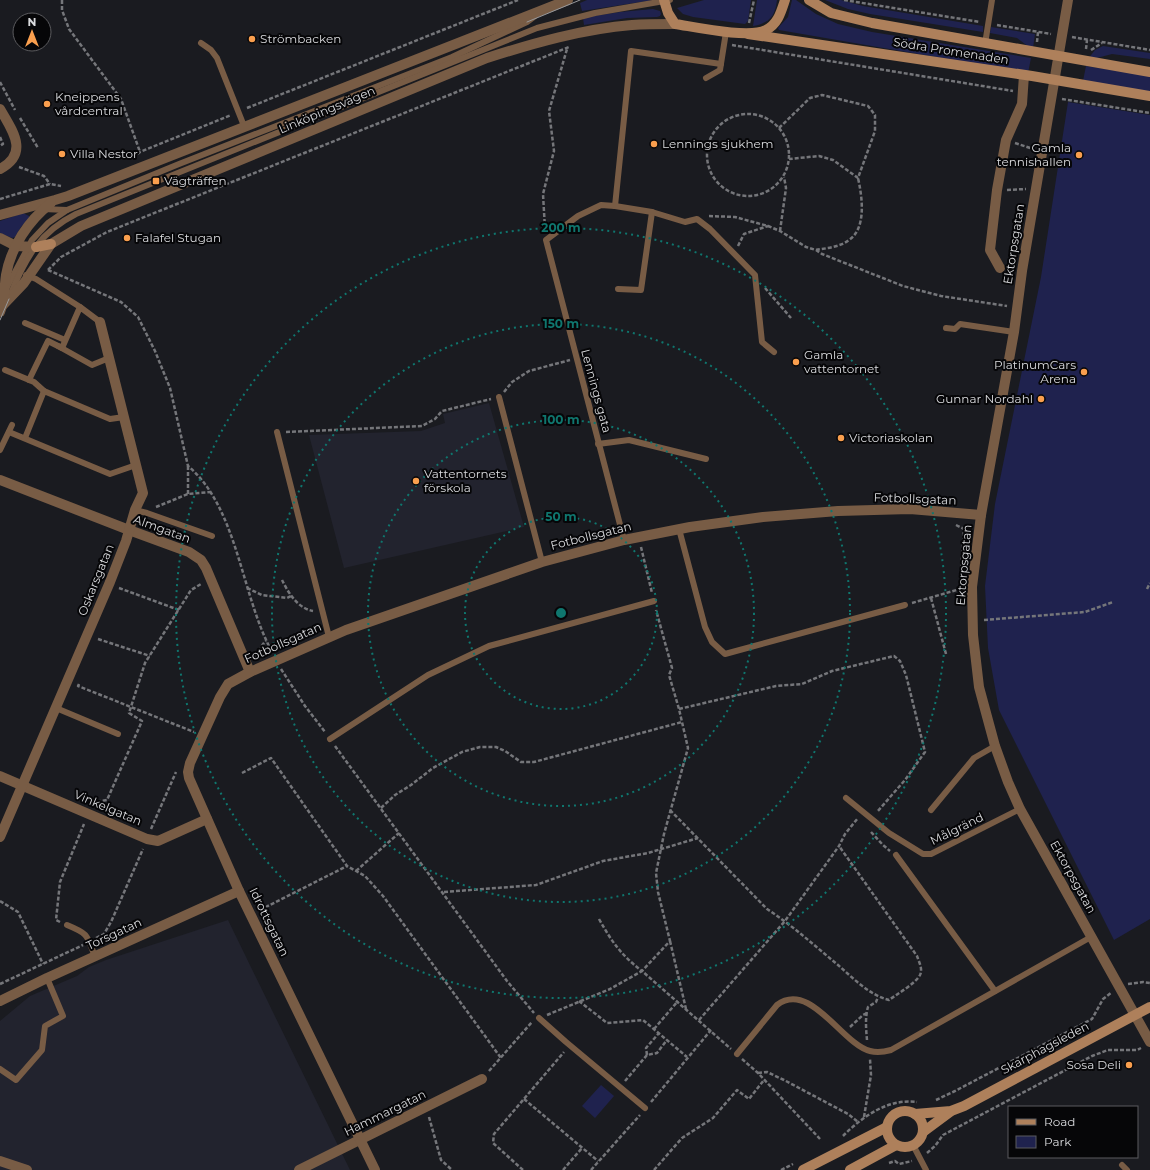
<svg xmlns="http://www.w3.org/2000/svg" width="1150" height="1170" font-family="Montserrat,sans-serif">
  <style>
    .built { fill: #22232e }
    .green { fill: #1f224e }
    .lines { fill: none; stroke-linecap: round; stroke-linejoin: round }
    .path { stroke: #75767a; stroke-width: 2.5; stroke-dasharray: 4 2; stroke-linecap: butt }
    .service { stroke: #785c45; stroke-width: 6 }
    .minor { stroke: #785c45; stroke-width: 10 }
    .tertiary { stroke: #785c45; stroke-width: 10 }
    .secondary { stroke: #ae805b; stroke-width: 10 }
    .tram { stroke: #98999c; stroke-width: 1 }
    .ring { fill: none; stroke: #0f766e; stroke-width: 2; stroke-dasharray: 2 4 }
    .poi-dot { fill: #fa9f4e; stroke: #060608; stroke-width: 1.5 }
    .labels { text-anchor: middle; stroke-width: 4; stroke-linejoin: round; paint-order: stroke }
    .poi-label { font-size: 12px; fill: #dadbde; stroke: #060608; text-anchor: start }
    .street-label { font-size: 12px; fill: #dadbde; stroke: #060608 }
    .centre { fill: #0f766e; stroke: #060608; stroke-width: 2 }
    .ring-label { font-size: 12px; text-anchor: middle; font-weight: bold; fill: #0f766e; stroke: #060608; stroke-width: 4; stroke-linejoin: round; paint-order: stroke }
  </style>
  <rect width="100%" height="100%" fill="#1a1b20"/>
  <g class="built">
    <path d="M489 403 524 527 344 568 309 435 421 431 445 423 443 414Z"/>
    <path d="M228 920 350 1170H0V1021L30 996 77 976 89 967 106 960Z"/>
  </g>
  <g class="green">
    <path d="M587 0H654L582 11 580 3Z"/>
    <path d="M704 0H751L748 21 745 24 693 17 683 14 677 8Z"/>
    <path d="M757 0H777C775 17 769 23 753 26Z"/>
    <path d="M792 0H796L816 14 838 24 872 32 1031 58 1028 73 779 30 778 28 788 17Z"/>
    <path d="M825 0H841L863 6 983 26V32L870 14 848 9Z"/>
    <path d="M653 9 660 11 661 14 660 16 657 17 627 18 584 25 583 18 587 17 620 12Z"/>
    <path d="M991 27 1035 34 1033 48 1029 47 1017 38 990 33Z"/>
    <path d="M1103 46 1150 53V59L1112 54 1093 59H1088L1095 50Z"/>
    <path d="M1086 66 1150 76V92L1083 81Z"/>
    <path d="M1068 102 1150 115V919L1114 940 999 710 988 648 985 586 995 504 1041 277Z"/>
    <path d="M23 213 29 216V218L21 227 15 237 12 238 0 233V221Z"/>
    <path d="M601 1085 614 1096 595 1118 582 1106Z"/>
  </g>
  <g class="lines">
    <g class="path">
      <path d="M62 0V10L69 29 121 99 140 152"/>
      <path d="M844 0 980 22"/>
      <path d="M749 23 754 0"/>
      <path d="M997 25 1051 34"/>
      <path d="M1072 37 1150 50"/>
      <path d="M1037 42 1038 32"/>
      <path d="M732 45 1013 91"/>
      <path d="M1086 49 1087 40"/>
      <path d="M1091 50 1102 43"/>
      <path d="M0 82 15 110"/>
      <path d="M1062 99 1150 113"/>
      <path d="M247 108 518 0"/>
      <circle cx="748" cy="155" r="41"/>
      <path d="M20 118 38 148"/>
      <path d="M779 128 810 98 822 95 868 106 875 115V131L858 178 833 160 819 156 789 159"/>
      <path d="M0 137 3 144 0 146"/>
      <path d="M1015 143 1033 149"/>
      <path d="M698 147 707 148"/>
      <path d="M133 158 140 152 231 115"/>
      <path d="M19 167 44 176 50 184"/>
      <path d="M1007 190 1026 189"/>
      <path d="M0 199 50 184 61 186"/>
      <path d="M709 216 735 217 768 226 780 231 806 247 816 250 822 254 903 286 941 296 1007 306"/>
      <path d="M545 229 543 194 554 151 549 111 567 49"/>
      <path d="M780 231 786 188 784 177"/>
      <path d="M738 246 744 234 768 226"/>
      <path d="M816 250C827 248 840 247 849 240 867 228 862 196 858 178"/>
      <path d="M48 270 61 257 107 232 569 47"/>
      <path d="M48 270 121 302 138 317 155 351 170 388 188 466C238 508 241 595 272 652"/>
      <path d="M765 288 791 318"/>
      <path d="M504 392 512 382 529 371 570 360"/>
      <path d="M286 432 422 426 435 419 442 411 491 399"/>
      <path d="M188 466V494"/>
      <path d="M156 507 188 494 211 492"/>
      <path d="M956 525 964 529 961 573"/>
      <path d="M641 547 652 593"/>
      <path d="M282 580C288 592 297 608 313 611"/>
      <path d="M119 588 179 610"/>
      <path d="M247 588 262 595 287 598 291 596"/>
      <path d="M1147 589 1150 583"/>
      <path d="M931 598 946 654"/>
      <path d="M912 603 960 589"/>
      <path d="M984 620 1085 612 1113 602"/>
      <path d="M98 639 150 656"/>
      <path d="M255 656C260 652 261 645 266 641"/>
      <path d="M281 669 305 706 325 732"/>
      <path d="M79 684 78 686 194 732"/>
      <path d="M679 709 776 686 802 684 832 671 894 656 900 661 906 675 925 752 905 780 877 812"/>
      <path d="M335 746 507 981 534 1013"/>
      <path d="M242 773 271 758 347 866 365 876 383 896 501 1058"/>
      <path d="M93 805 94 802 107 800 142 721 129 713 145 663 191 590 201 584"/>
      <path d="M381 808 395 795 411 785 433 768 462 752 480 747H496L505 751 521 762H534L682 722"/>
      <path d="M670 810 767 909C793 926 815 946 838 965 853 978 869 995 889 1000 897 994 915 984 920 975 923 969 919 962 917 956L839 846"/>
      <path d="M151 829 176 772"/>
      <path d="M871 832 883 845 890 851"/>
      <path d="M356 871 399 833"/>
      <path d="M444 892 536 885 603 861 648 853 698 838"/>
      <path d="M0 901 18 912 43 964"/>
      <path d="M260 910 347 866"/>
      <path d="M599 919C612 942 621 955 642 971L670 941 658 892 656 873 664 834 688 748 679 709 669 675 672 668 656 610"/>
      <path d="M60 922 56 920 60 882 84 824"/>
      <path d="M96 938 104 934 111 922 143 849"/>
      <path d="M670 941 686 1009"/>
      <path d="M0 984 83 945"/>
      <path d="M1128 984 1143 982 1150 983"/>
      <path d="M579 1001 607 1023 643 1020 687 1057"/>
      <path d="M547 1015 610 989 642 971 731 1049"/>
      <path d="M699 1020 785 921 839 846 845 834 858 818"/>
      <path d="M850 1027 863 1015 867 1013"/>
      <path d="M654 1029 678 1001"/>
      <path d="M867 1040C866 1029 865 1017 868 1007L876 1002 878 997"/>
      <path d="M647 1055 646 1048 659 1033"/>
      <path d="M742 1059 758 1073 820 1139"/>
      <path d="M489 1071 532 1022"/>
      <path d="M758 1073 767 1072 784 1080 848 1114 858 1122"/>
      <path d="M625 1081 647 1055 657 1053 667 1040"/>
      <path d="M524 1099 598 1161"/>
      <path d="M936 1100 955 1091 1092 1019 1103 999 1111 993"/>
      <path d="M651 1102 711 1030"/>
      <path d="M429 1117 441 1160 452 1170"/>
      <path d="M864 1117 871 1075 870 1059"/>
      <path d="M843 1136C862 1117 888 1098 917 1102"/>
      <path d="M927 1153 935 1146 943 1135 1092 1056 1108 1050H1137L1141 1048"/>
      <path d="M889 1163 895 1161 899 1164 912 1161"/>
      <path d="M523 1170 493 1143 494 1134 564 1052"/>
      <path d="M563 1170 582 1148"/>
      <path d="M591 1170 640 1115"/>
      <path d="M654 1170 682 1138 713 1118 737 1090 749 1099 764 1080"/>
      <path d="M781 1170 793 1164"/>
    </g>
    <g class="service">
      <path d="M201 43 211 50 217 58 244 126"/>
      <path d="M985 44 992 0"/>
      <path d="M706 78 720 70 726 32"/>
      <path d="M615 206 631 51 721 64"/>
      <path d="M43 209 67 210"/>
      <path d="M26 275 36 279 80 307"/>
      <path d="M7 287 32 240 48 223 67 210 179 164 452 57 527 22 535 16"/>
      <path d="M618 289 641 290 652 212"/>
      <path d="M11 293C26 257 40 232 76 214L537 28 595 13 670 0"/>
      <path d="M25 323 65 340"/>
      <path d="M946 328 955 329 960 324 1014 332"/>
      <path d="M58 346 92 365 109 358"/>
      <path d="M5 370 34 382 44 391"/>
      <path d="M29 380 48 341 62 348 80 307 100 322"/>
      <path d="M499 397 542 562"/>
      <path d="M9 432 110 474 136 465"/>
      <path d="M277 432 329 637"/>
      <path d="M25 438 44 391 110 419 124 417"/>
      <path d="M598 444 629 440 706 459"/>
      <path d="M0 450 12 425"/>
      <path d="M135 510 147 513 212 536"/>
      <path d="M679 529 705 627 712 642 725 654 905 605"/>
      <path d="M624 540 546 240 578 216 601 205 615 206 652 212 685 222 697 219 710 229 755 275 762 342 774 352"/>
      <path d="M56 708 118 734"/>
      <path d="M330 739 428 675 489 646 654 601"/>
      <path d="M846 798 889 833 923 854H931L1020 809"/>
      <path d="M931 810 974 758 995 746"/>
      <path d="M896 855 995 991"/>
      <path d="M67 925C89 934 87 935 95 957"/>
      <path d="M539 1018 566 1042 645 1108"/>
      <path d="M737 1054 777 1005C810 980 842 1044 870 1051 877 1053 884 1052 891 1050L1091 937"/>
      <path d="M0 1069 16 1080 42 1050 45 1026 63 1016 47 978"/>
      <path d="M913 1145 926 1170"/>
      <path d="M1122 1165 1127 1170"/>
    </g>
    <g class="minor">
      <path d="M1068 0 1022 271 1014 332 981 515 972 587 973 635 979 687 995 746 1008 782 1020 809 1150 1042"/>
      <path d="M0 109C12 130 30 153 0 169"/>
      <path d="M1000 268 990 250 997 190 1006 140 1022 104 1024 75"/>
      <path d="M0 480 129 530 189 552 201 560 206 568 250 672"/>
      <path d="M0 776 147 839 158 841 207 819"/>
      <path d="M0 837 110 582 126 541 135 510 143 493 100 322"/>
      <path d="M0 1001 47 978 239 891"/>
      <path d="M0 1161 27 1170"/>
      <path d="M299 1170 482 1079"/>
      <path d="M375 1170 239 891 189 778 188 772 190 763 220 697 228 684 250 672 346 630 542 562 624 540 690 527 763 517 838 511 910 509 981 515"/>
    </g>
    <g class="tertiary">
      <path d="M0 215 55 200 68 196 568 0"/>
      <path d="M0 238 16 246 36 247"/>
      <path d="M3 305 24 283 51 244 81 226 487 58C534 43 583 29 632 25 646 24 661 24 675 24"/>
      <path d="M0 312C5 300 4 288 6 275 11 247 28 221 51 203"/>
    </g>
    <g class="secondary">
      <path d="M664 0 668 13 675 24C695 27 749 39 766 30 778 24 781 12 785 0"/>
      <path d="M809 0 831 13 872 23 1150 72"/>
      <path d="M748 34 1032 76 1150 96"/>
      <path d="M36 247 51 244"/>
      <circle cx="905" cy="1129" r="18"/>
      <path d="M915 1114 951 1111 964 1106 1150 1007"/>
      <path d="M923 1132 950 1112"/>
      <path d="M803 1170 887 1127"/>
      <path d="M850 1170 896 1145"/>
    </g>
    <g class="tram">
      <path d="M527 22 580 0"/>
      <path d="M0 320 9 299"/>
    </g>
  </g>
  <g class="ring">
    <circle cx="561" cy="613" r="96"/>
    <circle cx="561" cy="613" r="193"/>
    <circle cx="561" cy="613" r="289"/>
    <circle cx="561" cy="613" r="385"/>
  </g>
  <g class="poi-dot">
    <circle cx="252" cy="39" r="4"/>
    <circle cx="47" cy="104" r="4"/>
    <circle cx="654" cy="144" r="4"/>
    <circle cx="62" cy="154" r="4"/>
    <circle cx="1079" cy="155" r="4"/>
    <rect x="152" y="177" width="8" height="8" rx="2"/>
    <circle cx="127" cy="238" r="4"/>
    <circle cx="796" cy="362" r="4"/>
    <circle cx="1084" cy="372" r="4"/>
    <circle cx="1041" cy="399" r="4"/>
    <circle cx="841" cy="438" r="4"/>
    <circle cx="416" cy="481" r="4"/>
    <circle cx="1129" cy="1065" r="4"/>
  </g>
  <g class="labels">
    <g class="poi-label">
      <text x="260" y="43">Strömbacken</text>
      <text x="55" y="101">Kneippens<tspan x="55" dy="14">vårdcentral</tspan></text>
      <text x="662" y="148">Lennings sjukhem</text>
      <text x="1071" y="152" text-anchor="end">Gamla<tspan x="1071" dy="14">tennishallen</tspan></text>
      <text x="70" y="158">Villa Nestor</text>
      <text x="164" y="185">Vägträffen</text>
      <text x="135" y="242">Falafel Stugan</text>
      <text x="804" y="359">Gamla<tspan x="804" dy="14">vattentornet</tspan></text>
      <text x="1076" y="369" text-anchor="end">PlatinumCars<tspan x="1076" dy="14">Arena</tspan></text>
      <text x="1033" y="403" text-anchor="end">Gunnar Nordahl</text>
      <text x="849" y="442">Victoriaskolan</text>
      <text x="424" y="478">Vattentornets<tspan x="424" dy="14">förskola</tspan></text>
      <text x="1121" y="1069" text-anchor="end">Sosa Deli</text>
    </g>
    <g class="street-label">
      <text transform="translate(951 51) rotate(9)" y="4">Södra Promenaden</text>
      <text transform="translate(327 110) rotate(-23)" y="4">Linköpingsvägen</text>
      <text transform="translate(1014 244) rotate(-81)" y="4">Ektorpsgatan</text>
      <text transform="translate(596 391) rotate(75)" y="4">Lennings gata</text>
      <text transform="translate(915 499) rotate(2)" y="4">Fotbollsgatan</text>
      <text transform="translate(162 529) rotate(20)" y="4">Almgatan</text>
      <text transform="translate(591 536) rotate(-14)" y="4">Fotbollsgatan</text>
      <text transform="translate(964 565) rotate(-85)" y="4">Ektorpsgatan</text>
      <text transform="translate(96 580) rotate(-68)" y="4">Oskarsgatan</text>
      <text transform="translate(283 643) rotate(-24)" y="4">Fotbollsgatan</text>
      <text transform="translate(108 808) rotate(23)" y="4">Vinkelgatan</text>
      <text transform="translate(957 829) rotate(-26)" y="4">Målgränd</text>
      <text transform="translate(1073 877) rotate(61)" y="4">Ektorpsgatan</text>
      <text transform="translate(269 922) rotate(64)" y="4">Idrottsgatan</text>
      <text transform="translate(114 934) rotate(-25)" y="4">Torsgatan</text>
      <text transform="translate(1045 1048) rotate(-28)" y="4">Skarphagsleden</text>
      <text transform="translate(385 1113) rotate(-26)" y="4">Hammargatan</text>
    </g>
  </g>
  <circle cx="561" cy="613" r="6" class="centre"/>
  <g class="ring-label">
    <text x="561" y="232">200 m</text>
    <text x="561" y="328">150 m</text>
    <text x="561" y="424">100 m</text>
    <text x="561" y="521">50 m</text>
  </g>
  <rect x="1008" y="1106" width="130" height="52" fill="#060608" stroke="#5b5b5e"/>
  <rect x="1016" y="1119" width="20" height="6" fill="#ae805b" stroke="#5b5b5e"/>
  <text x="1044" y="1126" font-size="12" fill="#dadbde">Road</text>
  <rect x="1016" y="1136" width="20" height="12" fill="#1f224e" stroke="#5b5b5e"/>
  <text x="1044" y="1146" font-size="12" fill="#dadbde">Park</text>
  <g transform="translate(32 32)"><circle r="19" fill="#060608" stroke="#5b5b5e"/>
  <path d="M0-3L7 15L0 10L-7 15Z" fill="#fa9f4e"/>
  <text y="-6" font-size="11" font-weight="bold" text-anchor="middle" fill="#dadbde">N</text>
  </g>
</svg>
